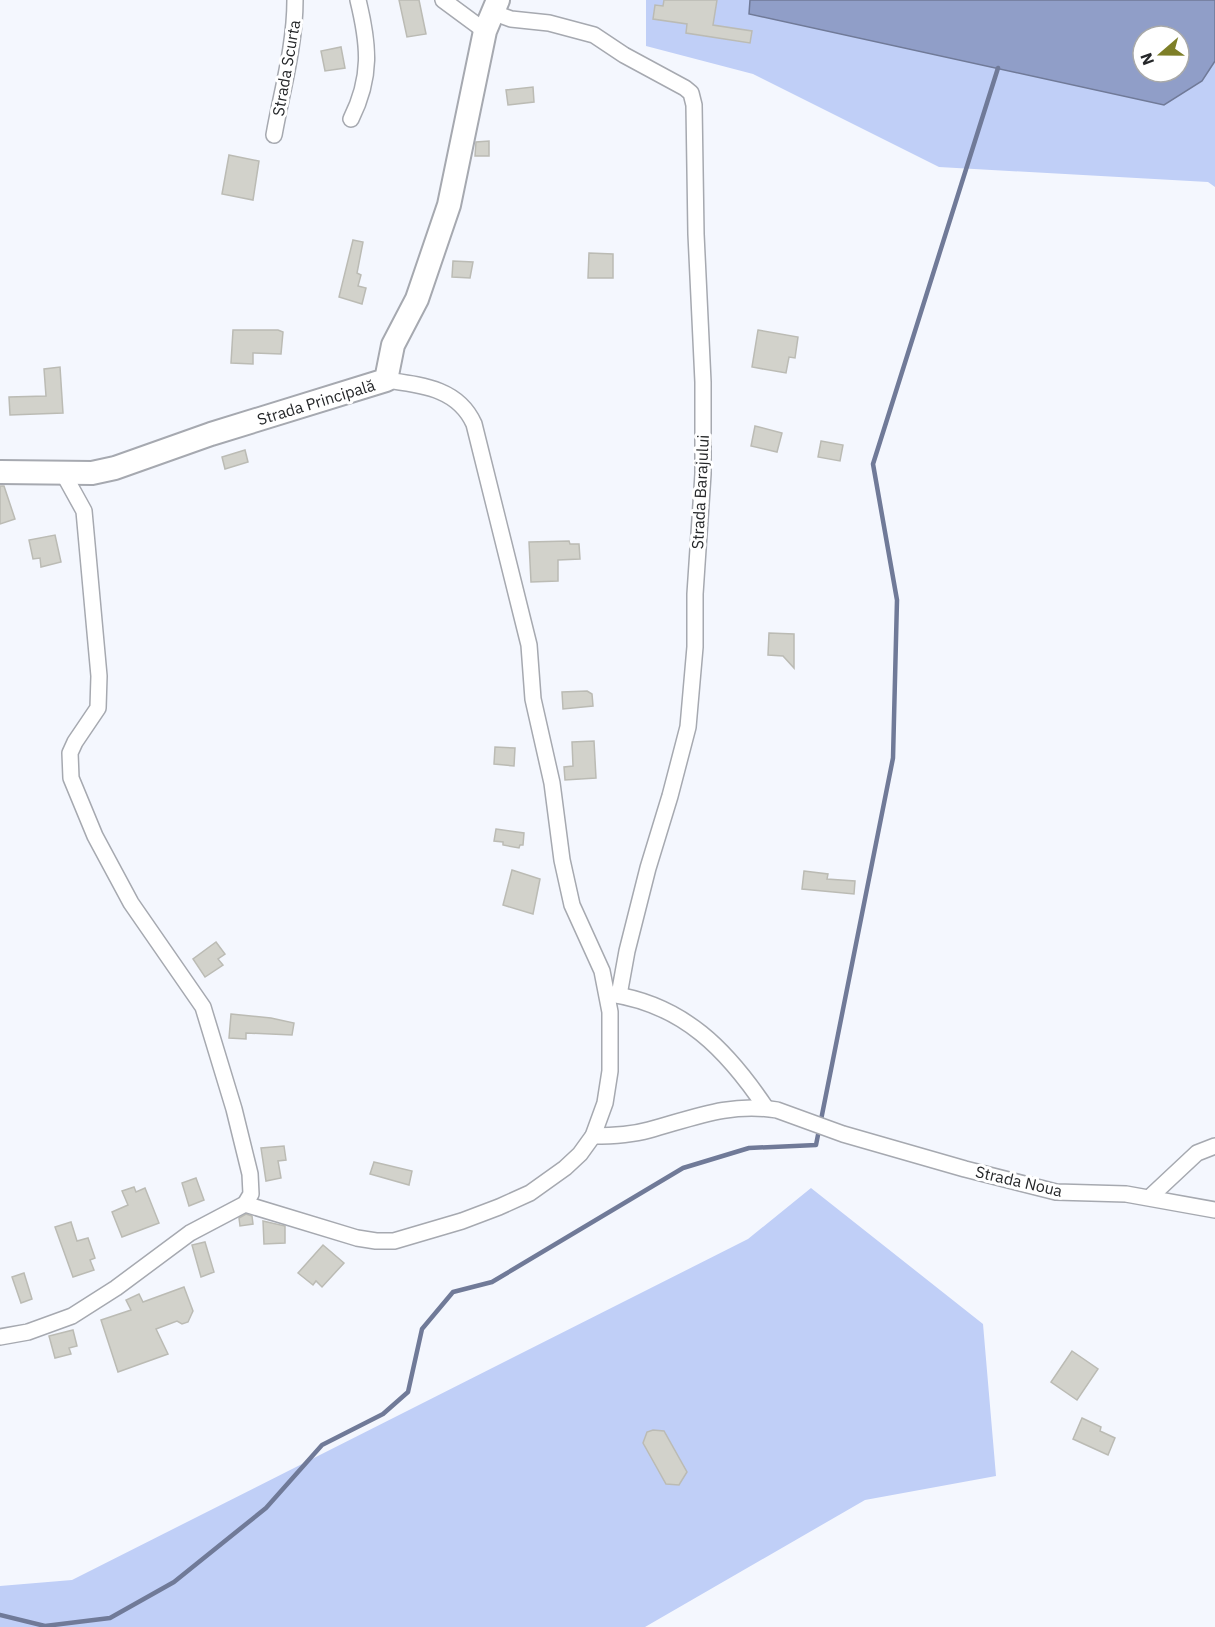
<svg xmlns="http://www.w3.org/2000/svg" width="1215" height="1627" font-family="'IBM Plex Sans',sans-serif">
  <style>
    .green { fill: #c0cff7; fill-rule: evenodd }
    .water { fill: #909ec8; stroke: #707a98; stroke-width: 1.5; fill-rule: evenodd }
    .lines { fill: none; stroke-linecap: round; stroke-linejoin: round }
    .stream { stroke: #707a98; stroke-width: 4.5 }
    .building { fill: #d2d2cb; stroke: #bbbbb4; stroke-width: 1.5 }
    .street-casing { stroke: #a6a9b0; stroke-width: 18 }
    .secondary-casing { stroke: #a6a9b0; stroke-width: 26 }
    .street { stroke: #fff; stroke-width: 15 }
    .secondary { stroke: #fff; stroke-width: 22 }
    .labels { text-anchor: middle; stroke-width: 6; stroke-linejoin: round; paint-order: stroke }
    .street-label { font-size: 16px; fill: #252729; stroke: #fff }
  </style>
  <rect width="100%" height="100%" fill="#f4f7fe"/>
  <g class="green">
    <path d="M646 0H1215V187L1208 182 939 167 753 74 646 46ZM1143 36H1179V72H1143Z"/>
    <path d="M811 1188 983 1324 996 1476 865 1500 645 1627H0V1586L72 1580 748 1239Z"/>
  </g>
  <path class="water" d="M750 0H1215V61L1202 81 1164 105 749 14ZM1143 36H1179V72H1143Z"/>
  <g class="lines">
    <path class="stream" d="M0 1615 45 1626 110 1618 174 1582 266 1508 322 1445 383 1414 408 1392 422 1329 453 1292 492 1282 683 1168 749 1148 816 1145 893 758 897 600 873 464 998 68"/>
  </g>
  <g class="building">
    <path d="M399 0H419L426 34 407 37Z"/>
    <path d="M664 0H717L713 25 752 31 750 43 686 33 687 24 653 19 655 5 663 6Z"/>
    <path d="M341 47 345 68 325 71 321 51Z"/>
    <path d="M533 87 534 102 508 105 506 90Z"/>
    <path d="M489 141V156H475L476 142Z"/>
    <path d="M229 155 259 161 253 200 222 194Z"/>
    <path d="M353 240 363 242 357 273 361 275 358 286 366 288 362 304 339 297Z"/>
    <path d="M589 253 613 254V278H588Z"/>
    <path d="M453 261 473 262 470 278 452 277Z"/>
    <path d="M233 330H278L283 332 281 354 253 353V364L231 363Z"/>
    <path d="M758 330 798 337 795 358 789 357 786 373 752 367Z"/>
    <path d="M60 367 63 413 10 415 9 397 46 396 44 369Z"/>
    <path d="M755 426 782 433 777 452 751 446Z"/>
    <path d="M821 441 843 445 840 461 818 457Z"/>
    <path d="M245 450 248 462 225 469 222 457Z"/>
    <path d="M0 486H4L15 519 0 524Z"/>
    <path d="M55 535 61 562 41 567 40 558 33 559 29 540Z"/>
    <path d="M569 541 570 544H579L580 559 558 560V581L531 582 529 542Z"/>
    <path d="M769 633 794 634V668L783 656 768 655Z"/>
    <path d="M587 691 592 694 593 706 563 709 562 692Z"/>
    <path d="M594 741 596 778 565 780 564 767 573 766 572 742Z"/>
    <path d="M495 747 515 748 514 766 494 764Z"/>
    <path d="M496 829 524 833 523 845H520L519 848 503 845V842L494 841Z"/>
    <path d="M512 870 540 879 533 914 503 905Z"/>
    <path d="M804 871 828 874 827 879 855 881 854 894 802 889Z"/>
    <path d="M216 942 225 954 218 959 223 965 205 977 193 959Z"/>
    <path d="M231 1014 271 1018 294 1023 292 1035 246 1033V1039L229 1038Z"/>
    <path d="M284 1146 286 1160 278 1161 281 1178 266 1181 261 1148Z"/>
    <path d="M374 1162 412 1171 409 1185 370 1174Z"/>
    <path d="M196 1178 204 1200 189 1206 182 1183Z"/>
    <path d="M134 1187 136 1192 145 1188 159 1223 122 1237 112 1212 128 1205 122 1191Z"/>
    <path d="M246 1214 252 1216 253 1224 240 1226 239 1218Z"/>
    <path d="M263 1221 285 1226V1243L264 1244Z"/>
    <path d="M71 1222 77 1241 88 1238 95 1258 90 1260 94 1270 73 1277 55 1227Z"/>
    <path d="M205 1242 214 1272 201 1277 192 1245Z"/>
    <path d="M323 1245 344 1263 322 1287 316 1281 313 1285 298 1273Z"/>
    <path d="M24 1273 32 1299 21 1303 12 1277Z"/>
    <path d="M184 1287 193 1311 188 1322 182 1324 177 1321 156 1329 168 1354 118 1372 101 1320 131 1310 126 1300 139 1294 143 1302Z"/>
    <path d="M73 1330 77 1346 69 1348 71 1354 55 1358 49 1336Z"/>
    <path d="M1072 1351 1098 1369 1077 1400 1051 1382Z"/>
    <path d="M1082 1418 1101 1427 1100 1431 1115 1438 1108 1455 1073 1439Z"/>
    <path d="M653 1430 664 1431 687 1472 679 1485 666 1484 643 1443 647 1432Z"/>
  </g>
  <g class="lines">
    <defs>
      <g id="street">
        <path d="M443 0 485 31"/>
        <path d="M492 12 511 19 549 23 594 35 624 55 685 88 691 93 694 105 696 234 703 382V474L695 594V647L688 727 670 796 648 868 627 951 619 995"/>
        <path d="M351 119C372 77 369 45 358 0"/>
        <path d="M274 135C282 90 295 46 295 0"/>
        <path d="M611 994C684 1005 727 1050 766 1108"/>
        <path d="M593 1136C611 1136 631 1135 649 1130 693 1118 730 1102 777 1110L843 1134 965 1169 1056 1192 1126 1194 1215 1210"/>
        <path d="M1150 1197 1197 1153 1215 1146"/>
        <path d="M245 1204 357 1238 376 1241H394L462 1221 499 1207 530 1193 565 1168 580 1154 593 1136 605 1103 610 1071V1012L602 971 572 905 562 860 552 783 533 699 529 645 474 424C458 388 421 385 386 380"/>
        <path d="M0 1337 28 1332 72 1316 116 1288 190 1233 245 1204 251 1194 250 1174 234 1109 203 1007 131 903 95 836 71 778 70 753 75 742 98 708 99 676 84 511 63 473"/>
      </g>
      <path id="secondary" d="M0 472 92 473 115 468 211 434 386 380 393 345 417 299 449 205 485 31 498 0"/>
    </defs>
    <use href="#street" class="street-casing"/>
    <use href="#secondary" class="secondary-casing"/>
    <use href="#street" class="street"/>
    <use href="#secondary" class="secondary"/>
  </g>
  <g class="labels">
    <g class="street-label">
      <text transform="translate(286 68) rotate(-80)" y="6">Strada Scurta</text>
      <text transform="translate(316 402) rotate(-17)" y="6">Strada Principală</text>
      <text transform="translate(700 492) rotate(-87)" y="6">Strada Barajului</text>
      <text transform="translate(1019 1181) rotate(13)" y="6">Strada Noua</text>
    </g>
  </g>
  <g transform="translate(1161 54) rotate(250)"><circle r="28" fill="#ffffff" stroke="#a8a9a9" stroke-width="1.5"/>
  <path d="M0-4.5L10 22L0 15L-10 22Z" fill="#7e7f28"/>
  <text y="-9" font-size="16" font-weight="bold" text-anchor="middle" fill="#252729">N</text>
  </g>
</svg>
